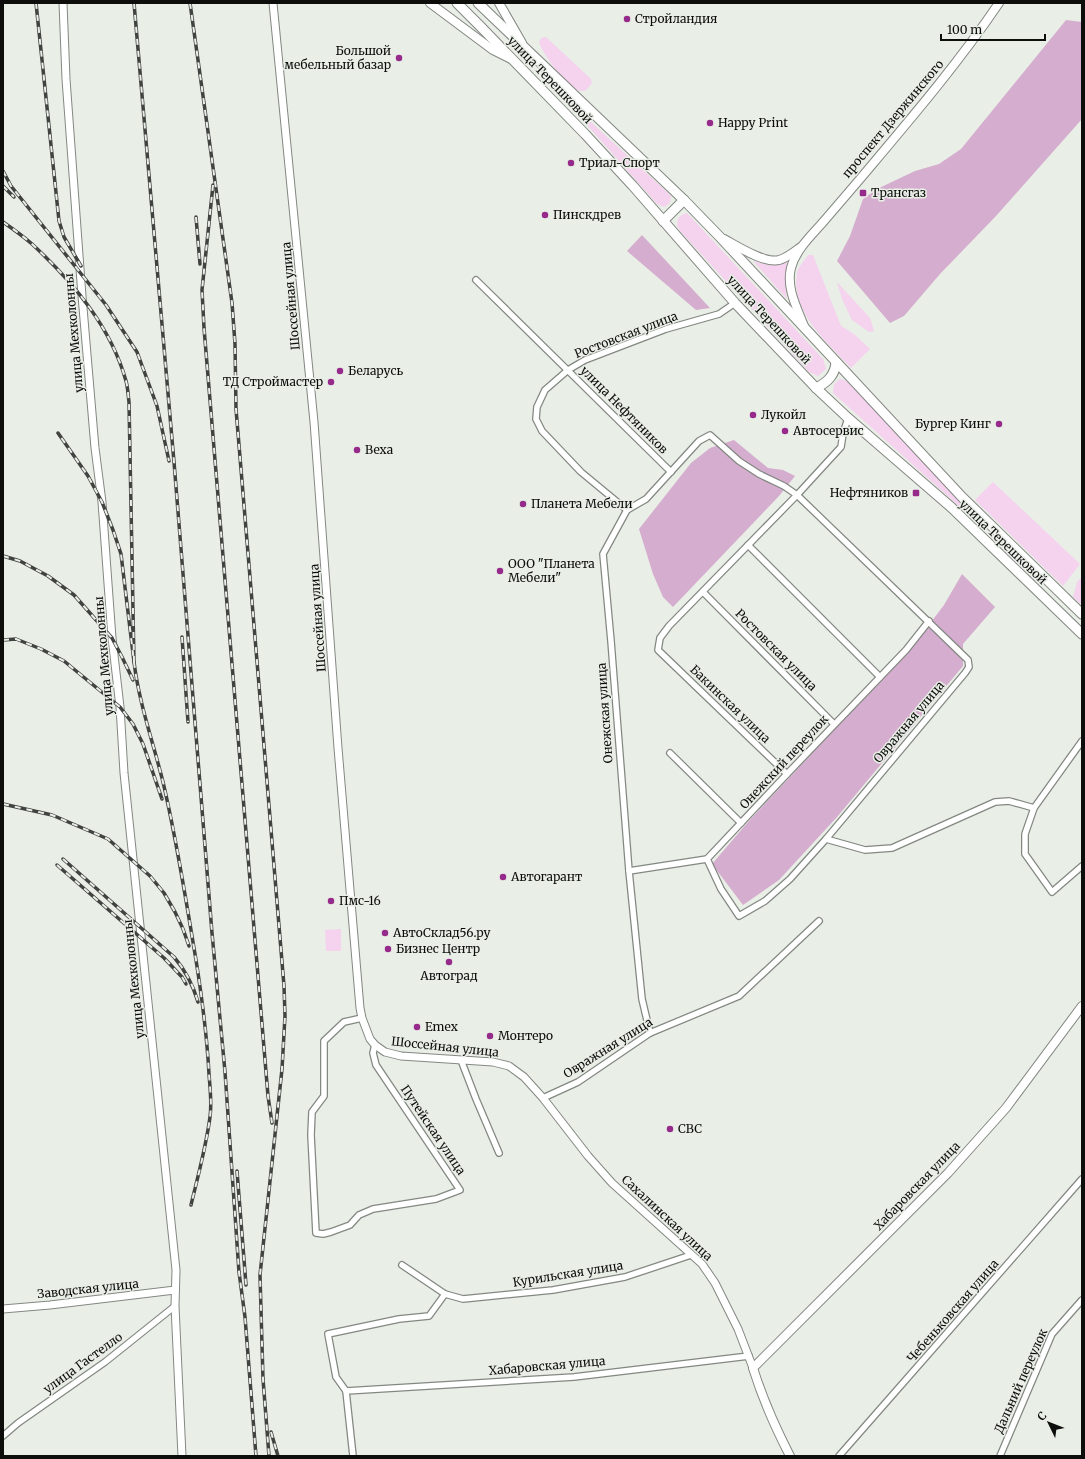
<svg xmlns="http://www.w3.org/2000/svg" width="1085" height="1459" font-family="Merriweather,serif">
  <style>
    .green { fill: #f5d2ee }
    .forest { fill: #d5adce }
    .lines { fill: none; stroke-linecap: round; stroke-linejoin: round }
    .minor-casing { stroke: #838882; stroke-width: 8 }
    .tertiary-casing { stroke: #838882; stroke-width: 9 }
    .secondary-casing { stroke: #838882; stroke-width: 10 }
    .primary-casing { stroke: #838882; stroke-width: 11 }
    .minor { stroke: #fff; stroke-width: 5.5 }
    .tertiary { stroke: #fff; stroke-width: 7 }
    .secondary { stroke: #fff; stroke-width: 8 }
    .primary { stroke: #fff; stroke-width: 9 }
    .rail-casing { stroke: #414340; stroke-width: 3.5 }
    .rail { stroke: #e9eee7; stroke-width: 2; stroke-dasharray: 6; stroke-linecap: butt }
    .poi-dot { fill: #962a8b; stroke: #e9eee7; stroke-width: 1.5 }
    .labels { text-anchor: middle; stroke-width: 3; stroke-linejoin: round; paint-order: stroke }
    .poi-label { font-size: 12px; fill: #0d0e0c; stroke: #e9eee7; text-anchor: start }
    .street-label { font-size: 12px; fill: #0d0e0c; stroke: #e9eee7 }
  </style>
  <rect width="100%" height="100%" fill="#e9eee7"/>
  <g class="green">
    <path d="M546 37 591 79 592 83C589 86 587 91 583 91 570 93 542 53 539 42L541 38Z"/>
    <path d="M555 89 667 192 671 196 670 203 664 207 657 204Z"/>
    <path d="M687 213 823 359 826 369 818 376 809 372 681 232 677 226C677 218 679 215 687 213Z"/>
    <path d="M808 255H813L841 326 854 334 870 349 851 368C828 343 790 312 797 273 798 267 805 260 808 255Z"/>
    <path d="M753 261C766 265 775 266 789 262 785 275 785 286 787 299Z"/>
    <path d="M837 282 870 318 874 331 869 332 852 320 842 299Z"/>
    <path d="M840 379 847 381 990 534 833 393C833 386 834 383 840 379Z"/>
    <path d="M993 482 1080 564 1063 586 975 500Z"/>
    <path d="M1082 577V605L1073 597 1077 582Z"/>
    <path d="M341 929V951H326L325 930Z"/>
  </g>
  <g class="forest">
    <path d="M1066 20 1082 22V119L996 216 940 274 904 316 890 323 837 261 850 236 863 199 877 189 915 171 939 164 961 149Z"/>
    <path d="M642 235 710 308 696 310 627 251Z"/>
    <path d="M734 440 768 468 783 470 795 476 779 496 673 607 663 597 653 574 639 529 691 463 710 448Z"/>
    <path d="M962 574 995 607 963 644V666L837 817 779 880 743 905 712 864 748 822 915 643 944 605Z"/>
  </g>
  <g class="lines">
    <defs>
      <g id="minor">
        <path d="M476 280 671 472"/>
        <path d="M627 510 581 472 542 431 536 419 537 407 545 390 568 370 585 360 666 329 719 314 735 303"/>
        <path d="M748 545 880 677"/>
        <path d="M703 592 834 724"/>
        <path d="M670 753 741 823"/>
        <path d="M787 774 658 650 660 638 669 626 797 495 841 447 843 434 848 418"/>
        <path d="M1034 808 1082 741"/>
        <path d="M707 859 721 889 739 916 765 901 790 879 826 839 865 850 892 848 995 802 1009 801 1034 808 1025 834V854L1052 892 1082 866"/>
        <path d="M629 871 707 859 787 774 906 650 929 621"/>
        <path d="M362 1018 344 1022 324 1041V1096L312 1112 311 1135 316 1233 323 1234 331 1232 350 1225 359 1215 373 1209 436 1199 460 1190 376 1065 373 1053 375 1045"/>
        <path d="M650 1033 642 999 629 871 611 641 603 554 627 510 646 499 699 441 710 435 739 461 759 474 784 486 797 495 968 660 969 667 965 673 826 839"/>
        <path d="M461 1060 476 1099 499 1153"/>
        <path d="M543 1098 578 1082 650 1033 739 996 819 921"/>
        <path d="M402 1265 445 1294 463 1299 553 1290 625 1277 691 1255"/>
        <path d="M346 1391 574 1377 749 1356"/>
        <path d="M346 1391 336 1377 328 1334 399 1319 429 1316 445 1294"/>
        <path d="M346 1391 353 1456"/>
        <path d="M3 1436 18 1423 105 1362 175 1306"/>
        <path d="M839 1456 1082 1179"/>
        <path d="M1000 1456 1052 1334 1082 1300"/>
      </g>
      <g id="tertiary">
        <path d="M63 3 66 79 82 296 95 448 102 502 112 638 120 707 124 773 176 1270 175 1306 182 1456"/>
        <path d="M273 3 314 422 338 748 360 1008 362 1018 370 1039 375 1045 385 1052 401 1056 493 1062 509 1066 524 1077 543 1098 588 1156 612 1183 702 1264 715 1283 738 1329 753 1368"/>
        <path d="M3 1309 50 1305 175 1290"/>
      </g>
      <g id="secondary">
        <path d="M430 3 493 50 511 59"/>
        <path d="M499 3 522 43"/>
        <path d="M724 239C737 246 765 264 779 260 787 258 795 251 801 247"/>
        <path d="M804 326C797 308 786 288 791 268 796 249 812 235 824 221 836 207 848 193 860 179 908 122 957 65 999 3"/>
        <path d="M790 1456C775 1427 763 1400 753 1368L948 1173 1006 1108 1082 1006"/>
      </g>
      <g id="primary">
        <path d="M457 3 480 26 585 134 633 186 735 303 816 388 848 418 952 508 1082 634"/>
        <path d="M478 3 684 200 719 236 962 497 1082 614"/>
        <path d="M663 221 684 200"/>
        <path d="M816 388C828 382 835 375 836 362"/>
      </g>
    </defs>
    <use href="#minor" class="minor-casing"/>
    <use href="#tertiary" class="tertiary-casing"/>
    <use href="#secondary" class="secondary-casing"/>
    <use href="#primary" class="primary-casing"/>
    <use href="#minor" class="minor"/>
    <use href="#tertiary" class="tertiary"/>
    <use href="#secondary" class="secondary"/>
    <use href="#primary" class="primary"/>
    <defs>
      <g id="rail">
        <path d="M36 3 59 221 64 237 81 266"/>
        <path d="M134 3 174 462 212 933 225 1072 239 1272 245 1317 256 1456"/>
        <path d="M190 3 232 303 235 344 236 409 284 986 285 1016 282 1069 260 1275 263 1379 269 1456"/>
        <path d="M3 171 11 186 106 305 137 352 157 406 169 461"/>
        <path d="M213 185 202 290 204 328 268 1096 272 1123"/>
        <path d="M3 186 14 197"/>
        <path d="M196 217 200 264"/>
        <path d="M3 222C13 229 23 236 32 244 73 282 111 327 126 381 128 388 128 395 129 402L134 662 121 554 113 530 102 502 88 476 58 433"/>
        <path d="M3 556 20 561 48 576 74 595 112 638 122 657 133 680"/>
        <path d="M182 637 188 722"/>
        <path d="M3 640 16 639 41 649 64 661 120 707 133 724 143 744 162 799"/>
        <path d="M134 662C139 703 153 742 163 782 177 841 186 901 196 960 202 998 207 1036 209 1074 210 1088 212 1103 210 1117 206 1147 198 1176 191 1205"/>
        <path d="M3 804 52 815 108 839 150 876 164 893 175 912 183 929 189 946"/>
        <path d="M63 859 174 957C186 971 193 985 198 1002"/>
        <path d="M57 865 164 958 182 977 186 984"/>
        <path d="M237 1171 246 1285"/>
        <path d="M271 1432 278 1456"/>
      </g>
    </defs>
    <use href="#rail" class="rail-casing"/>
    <use href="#rail" class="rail"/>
  </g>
  <g class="poi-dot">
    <circle cx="627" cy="19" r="4"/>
    <circle cx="399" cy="58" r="4"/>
    <circle cx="710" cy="123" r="4"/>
    <circle cx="571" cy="163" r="4"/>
    <rect x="859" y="189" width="8" height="8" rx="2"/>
    <circle cx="545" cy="215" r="4"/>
    <circle cx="340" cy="371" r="4"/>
    <circle cx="331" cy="382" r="4"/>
    <circle cx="753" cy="415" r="4"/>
    <circle cx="999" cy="424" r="4"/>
    <circle cx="785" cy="431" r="4"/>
    <circle cx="357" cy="450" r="4"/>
    <rect x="912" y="489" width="8" height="8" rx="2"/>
    <circle cx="523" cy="504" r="4"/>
    <circle cx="500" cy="571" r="4"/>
    <circle cx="503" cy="877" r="4"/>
    <circle cx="331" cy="901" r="4"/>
    <circle cx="385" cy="933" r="4"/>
    <circle cx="388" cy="949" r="4"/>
    <circle cx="449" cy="962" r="4"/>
    <circle cx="417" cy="1027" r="4"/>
    <circle cx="490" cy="1036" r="4"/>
    <circle cx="670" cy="1129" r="4"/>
  </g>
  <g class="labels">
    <g class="poi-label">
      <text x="635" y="23">Стройландия</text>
      <text x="391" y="55" text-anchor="end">Большой<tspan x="391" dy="14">мебельный базар</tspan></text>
      <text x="718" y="127">Happy Print</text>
      <text x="579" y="167">Триал-Спорт</text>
      <text x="871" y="197">Трансгаз</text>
      <text x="553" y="219">Пинскдрев</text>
      <text x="348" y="375">Беларусь</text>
      <text x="323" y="386" text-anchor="end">ТД Строймастер</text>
      <text x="761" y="419">Лукойл</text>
      <text x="991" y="428" text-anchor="end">Бургер Кинг</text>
      <text x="793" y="435">Автосервис</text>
      <text x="365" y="454">Веха</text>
      <text x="908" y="497" text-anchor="end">Нефтяников</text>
      <text x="531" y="508">Планета Мебели</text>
      <text x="508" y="568">ООО "Планета<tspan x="508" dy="14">Мебели"</tspan></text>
      <text x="511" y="881">Автогарант</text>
      <text x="339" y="905">Пмс-16</text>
      <text x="393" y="937">АвтоСклад56.ру</text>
      <text x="396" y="953">Бизнес Центр</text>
      <text x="449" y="980" text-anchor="middle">Автоград</text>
      <text x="425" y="1031">Emex</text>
      <text x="498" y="1040">Монтеро</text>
      <text x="678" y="1133">СВС</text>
    </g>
    <g class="street-label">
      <text transform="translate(550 80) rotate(46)" y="4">улица Терешковой</text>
      <text transform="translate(893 119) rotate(-50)" y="4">проспект Дзержинского</text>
      <text transform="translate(291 296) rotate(-95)" y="4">Шоссейная улица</text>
      <text transform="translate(769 320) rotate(47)" y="4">улица Терешковой</text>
      <text transform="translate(74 333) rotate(-95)" y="4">улица Мехколонны</text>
      <text transform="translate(626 335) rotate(-21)" y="4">Ростовская улица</text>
      <text transform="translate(624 410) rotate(45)" y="4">улица Нефтяников</text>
      <text transform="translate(1003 542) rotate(44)" y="4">улица Терешковой</text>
      <text transform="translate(318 618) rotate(-94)" y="4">Шоссейная улица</text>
      <text transform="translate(776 650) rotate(45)" y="4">Ростовская улица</text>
      <text transform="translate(104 656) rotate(-95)" y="4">улица Мехколонны</text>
      <text transform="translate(730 704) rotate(44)" y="4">Бакинская улица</text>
      <text transform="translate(605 713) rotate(-94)" y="4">Онежская улица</text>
      <text transform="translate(909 722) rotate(-50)" y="4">Овражная улица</text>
      <text transform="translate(784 762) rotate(-47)" y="4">Онежский переулок</text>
      <text transform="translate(134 979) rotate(-96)" y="4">улица Мехколонны</text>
      <text transform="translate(445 1047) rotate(6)" y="4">Шоссейная улица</text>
      <text transform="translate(608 1048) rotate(-32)" y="4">Овражная улица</text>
      <text transform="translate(433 1130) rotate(56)" y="4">Путейская улица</text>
      <text transform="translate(917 1186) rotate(-46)" y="4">Хабаровская улица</text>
      <text transform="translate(667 1218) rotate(43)" y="4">Сахалинская улица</text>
      <text transform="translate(568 1274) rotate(-9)" y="4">Курильская улица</text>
      <text transform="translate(88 1289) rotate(-6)" y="4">Заводская улица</text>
      <text transform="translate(953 1311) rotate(-49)" y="4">Чебеньковская улица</text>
      <text transform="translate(83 1363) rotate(-36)" y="4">улица Гастелло</text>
      <text transform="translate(547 1366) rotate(-5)" y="4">Хабаровская улица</text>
      <text transform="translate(1021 1381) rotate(-66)" y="4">Дальний переулок</text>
    </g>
  </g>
  <rect width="1085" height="1459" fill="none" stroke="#0d0e0c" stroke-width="8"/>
  <g transform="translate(1049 1423) rotate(313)" stroke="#e9eee7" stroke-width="3" paint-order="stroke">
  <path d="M0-3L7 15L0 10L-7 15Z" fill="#0d0e0c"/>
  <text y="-6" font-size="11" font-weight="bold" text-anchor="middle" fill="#0d0e0c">С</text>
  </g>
  <path d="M941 34v6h104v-6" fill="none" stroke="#0d0e0c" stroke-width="2"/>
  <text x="947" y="34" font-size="12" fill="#0d0e0c" stroke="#e9eee7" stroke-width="3" paint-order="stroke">100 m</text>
</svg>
